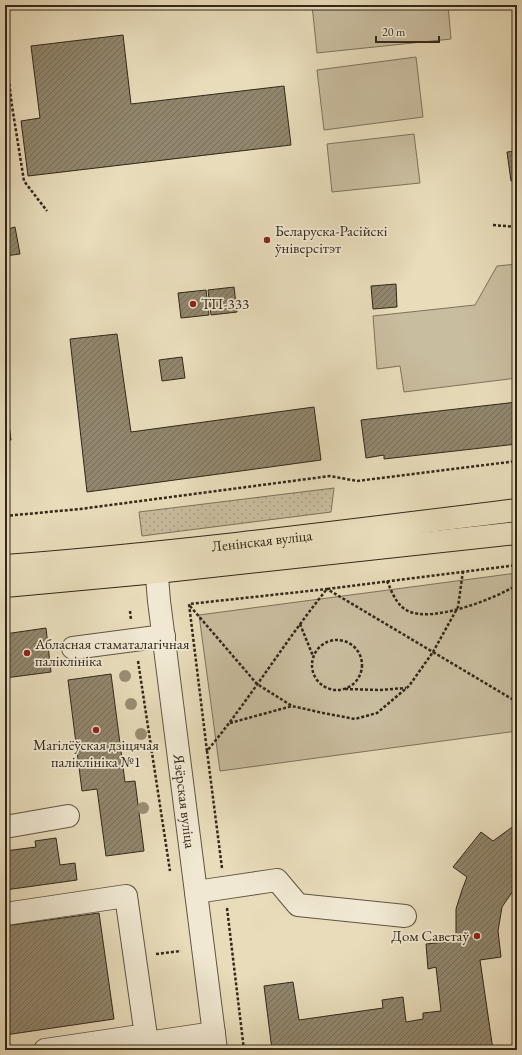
<svg xmlns="http://www.w3.org/2000/svg" width="522" height="1055" font-family="'EB Garamond',serif">
  <style>
    .grass { fill: url(#grass-dots); stroke: #7e725c }
    .park { fill: #c9bd9f; stroke: #7e725c }
    .building { fill: url(#building-hatch); stroke: #32281a }
    .lines { fill: none; stroke-linecap: round; stroke-linejoin: round }
    .minor-casing { stroke: #605542; stroke-width: 24 }
    .major-casing { stroke: #32281a; stroke-width: 24 }
    .path { stroke: #32281a; stroke-width: 2.5; stroke-dasharray: 3 2; stroke-linecap: butt }
    .minor { stroke: #f0e8d2; stroke-width: 22 }
    .major { stroke: #e8dcba; stroke-width: 22 }
    .tree { fill: #998d74 }
    .poi-dot { fill: #8f2418; stroke: #f0e8d2; stroke-width: 1.5 }
    .labels { text-anchor: middle; stroke-width: 3.5; stroke-linejoin: round; paint-order: stroke }
    .poi-label { font-size: 15px; fill: #32281a; stroke: #f0e8d2; text-anchor: start }
    .street-label { font-size: 15px; fill: #32281a; stroke: #f0e8d2 }
  </style>
  <defs>
    <pattern id="grass-dots" width="8" height="8" patternUnits="userSpaceOnUse"><rect width="8" height="8" fill="#c9bd9f"/><path d="M2 2h.1M6 6h.1" fill="none" stroke="#ada288" stroke-width="1.8" stroke-linecap="round"/></pattern>
    <pattern id="building-hatch" width="6" height="6" patternUnits="userSpaceOnUse"><rect width="6" height="6" fill="#91866d"/><path d="M-1 1l2-2M0 6l6-6M5 7l2-2" fill="none" stroke="#776e59"/></pattern>
  </defs>
  <rect width="100%" height="100%" fill="#e8dcba"/>
  <filter id="stains"><feTurbulence type="fractalNoise" baseFrequency=".005" numOctaves="4"/><feColorMatrix values="0 0 0 0 .2 0 0 0 0 .09 0 0 0 0 .02 0 0 0 .5 -.17"/></filter>
  <radialGradient id="worn" r=".72"><stop offset=".6" stop-color="#630" stop-opacity="0"/><stop offset="1" stop-color="#630" stop-opacity=".3"/></radialGradient>
  <path class="grass" d="M334 488 331 512 142 536 139 512Z"/>
  <g class="park">
    <path d="M312 5H448L451 39 317 53Z"/>
    <path d="M416 57 423 117 324 130 317 70Z"/>
    <path d="M414 134 420 183 332 192 327 144Z"/>
    <path d="M517 264V378L404 392 400 366 377 369 373 316 475 305 497 266Z"/>
    <path d="M517 573V731L220 771 199 615Z"/>
  </g>
  <g class="building">
    <path d="M123 35 131 104 284 86 291 145 28 176 21 121 40 118 31 46Z"/>
    <path d="M517 151V180L511 181 507 152Z"/>
    <path d="M5 192 8 229 15 227 20 254 5 256Z"/>
    <path d="M396 284 397 307 373 309 371 286Z"/>
    <path d="M234 287 237 312 211 315 208 290Z"/>
    <path d="M206 290 209 315 181 318 178 293Z"/>
    <path d="M117 334 131 432 314 407 321 460 87 492 70 339Z"/>
    <path d="M182 357 185 378 162 381 159 360Z"/>
    <path d="M5 392 11 440 5 441Z"/>
    <path d="M517 402V444L384 459V455L366 458 361 420Z"/>
    <path d="M46 628 51 672 5 678V634Z"/>
    <path d="M111 674 125 782 135 781 144 851 106 856 97 789 82 791 68 680Z"/>
    <path d="M517 825V885L502 907 498 931 501 957 480 960 493 1050H272L264 986 293 982 299 1020 383 1008 382 1000 403 997 406 1022 423 1019V1013L441 1011 436 967 428 969 426 944 456 941V909L462 890 467 877 453 867 481 832 493 841 511 828Z"/>
    <path d="M56 838 60 865 75 863 77 880 5 890V851L36 847 35 841Z"/>
    <path d="M99 913 114 1019 5 1035V926Z"/>
  </g>
  <g class="lines">
    <defs>
      <g id="minor">
        <path id="s1" d="M155 553 159 601 216 1050"/>
        <path d="M73 648 164 636"/>
        <path d="M5 827 68 816"/>
        <path d="M196 892 277 880 298 905 405 916"/>
        <path d="M5 914 126 896 147 1043"/>
        <path d="M45 1050 133 1037 147 1043 214 1033"/>
      </g>
      <g id="major">
        <path id="s2" d="M5 566C176 553 347 531 517 510"/>
        <path d="M5 586 157 572 517 533"/>
      </g>
    </defs>
    <use href="#minor" class="minor-casing"/>
    <use href="#major" class="major-casing"/>
    <g class="path">
      <path d="M5 49 12 106 24 181 47 211"/>
      <path d="M493 225 517 227"/>
      <path d="M5 516 80 509 330 476 357 481 517 461"/>
      <path d="M387 581C392 592 396 605 408 611 433 623 494 599 517 585"/>
      <path d="M190 606 257 684 292 706 323 713 355 719 377 713 409 686 433 652 517 702"/>
      <path d="M130 611 131 620"/>
      <path d="M300 624 313 656"/>
      <circle cx="337" cy="665" r="25"/>
      <path d="M138 661 170 871"/>
      <path d="M345 689 380 690 406 688"/>
      <path d="M230 723 292 706"/>
      <path d="M207 751 189 604 327 589 433 652 458 607 463 571"/>
      <path d="M222 868 207 751C250 699 285 641 327 589L517 565"/>
      <path d="M227 908 244 1050"/>
      <path d="M156 954 181 951"/>
    </g>
    <use href="#minor" class="minor"/>
    <use href="#major" class="major"/>
  </g>
  <g class="tree">
    <circle cx="125" cy="676" r="6"/>
    <circle cx="131" cy="704" r="6"/>
    <circle cx="141" cy="734" r="6"/>
    <circle cx="143" cy="808" r="6"/>
  </g>
  <g class="poi-dot">
    <circle cx="267" cy="240" r="4"/>
    <circle cx="193" cy="304" r="4"/>
    <circle cx="27" cy="653" r="4"/>
    <circle cx="96" cy="730" r="4"/>
    <circle cx="477" cy="936" r="4"/>
  </g>
  <g class="labels">
    <g class="poi-label">
      <text x="275" y="236">Беларуска-Расійскі<tspan x="275" dy="17">ўніверсітэт</tspan></text>
      <text x="201" y="309">ТП-333</text>
      <text x="35" y="649">Абласная стаматалагічная<tspan x="35" dy="17">паліклініка</tspan></text>
      <text x="96" y="750" text-anchor="middle">Магілёўская дзіцячая<tspan x="96" dy="17">паліклініка №1</tspan></text>
      <text x="469" y="941" text-anchor="end">Дом Саветаў</text>
    </g>
    <g class="street-label">
      <text dy="5" stroke="none"><textPath href="#s2" startOffset="258">Ленінская вуліца</textPath></text>
      <text dy="5" stroke="none"><textPath href="#s1" startOffset="250">Язёрская вуліца</textPath></text>
    </g>
  </g>
  <rect width="522" height="1055" fill="none" stroke="#e8dcba" stroke-width="20"/>
  <rect x="6" y="6" width="510" height="1043" fill="none" stroke="#32281a" stroke-width="2"/>
  <rect x="10" y="10" width="502" height="1035" fill="none" stroke="#32281a"/>
  <path d="M376 36v6h63v-6" fill="none" stroke="#32281a" stroke-width="2"/>
  <text x="382" y="36" font-size="12" fill="#32281a" stroke="#f0e8d2" stroke-width="3" paint-order="stroke">20 m</text>
  <rect width="100%" height="100%" filter="url(#stains)"/>
  <rect width="100%" height="100%" fill="url(#worn)"/>
</svg>
